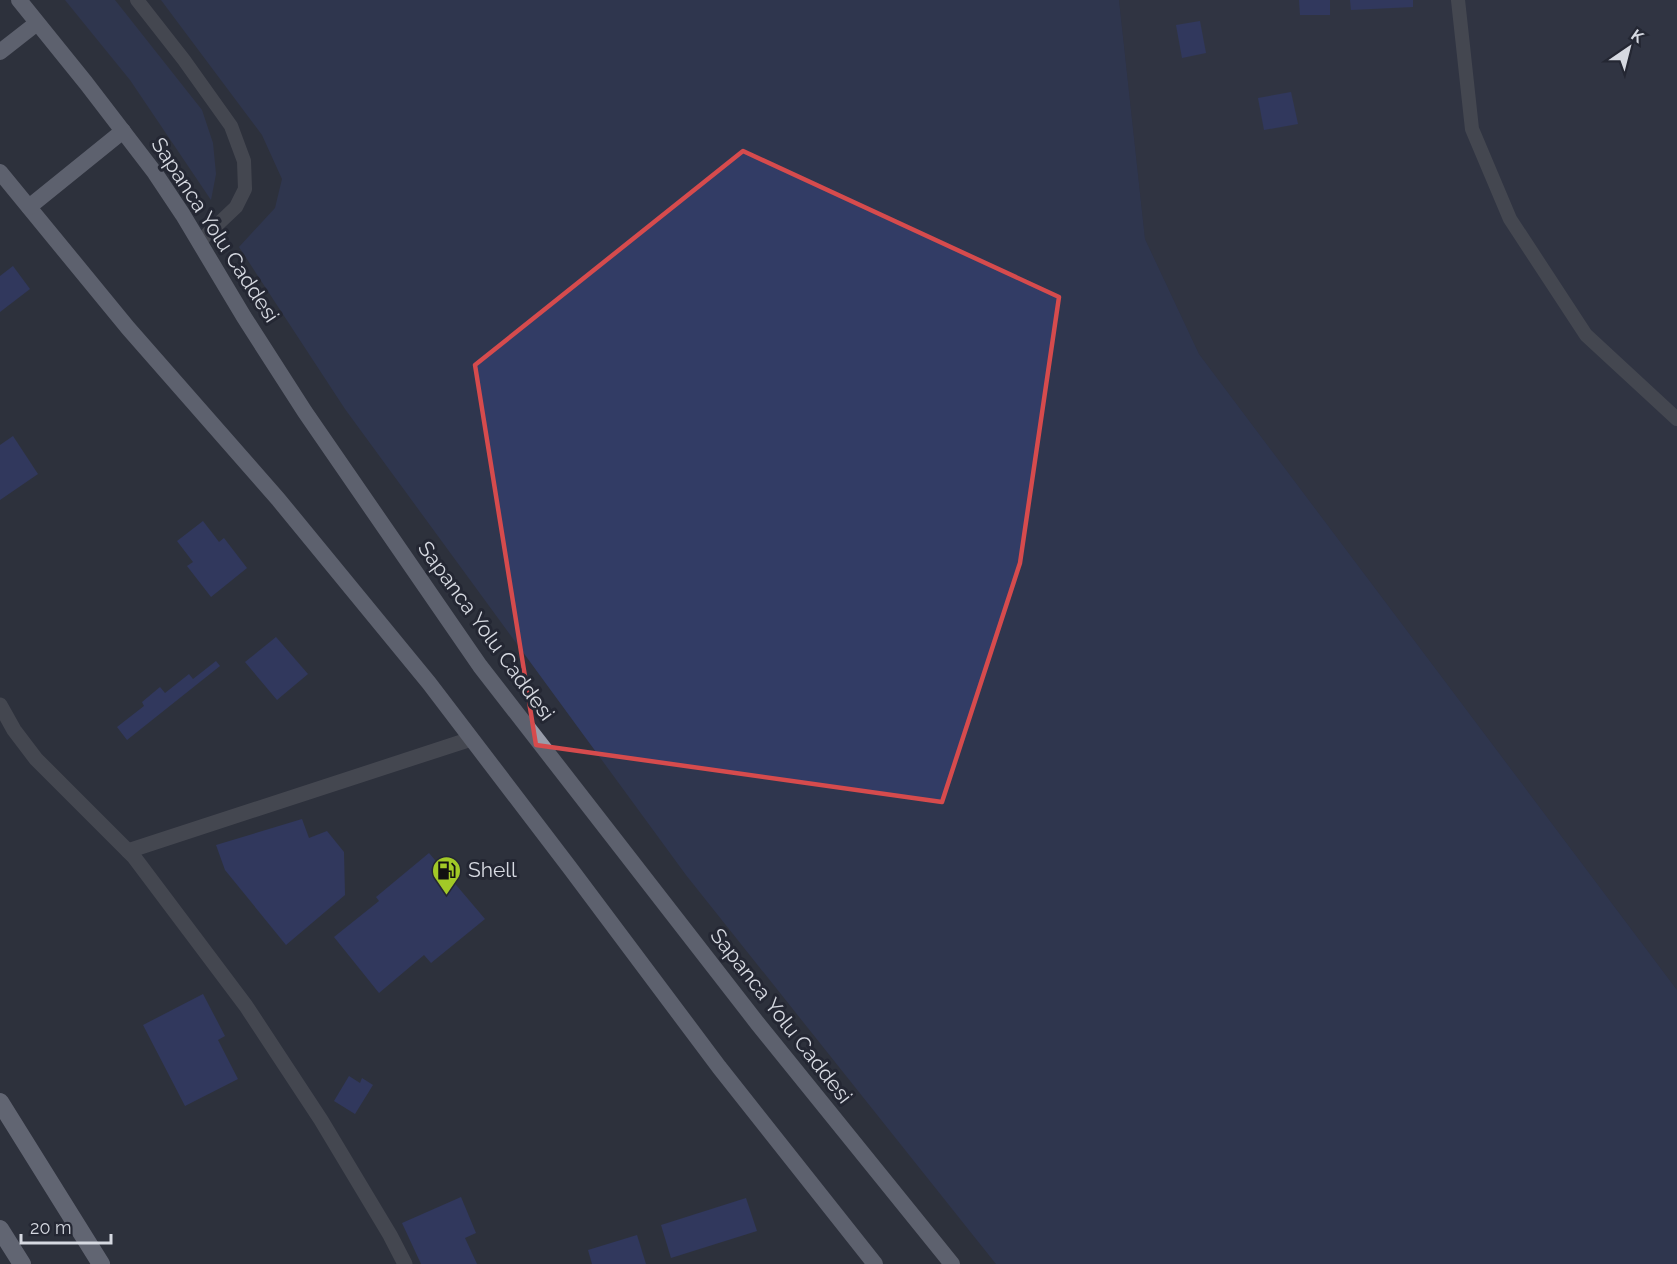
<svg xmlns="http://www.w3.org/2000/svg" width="1677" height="1264" font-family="Raleway,sans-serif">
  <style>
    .built { fill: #34394b }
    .green { fill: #323c65 }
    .building { fill: #354085 }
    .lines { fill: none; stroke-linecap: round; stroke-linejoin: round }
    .service { stroke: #616369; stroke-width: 14 }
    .minor { stroke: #616369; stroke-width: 15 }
    .trunk { stroke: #989caa; stroke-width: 16 }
    .motorway { stroke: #a1a5b4; stroke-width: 18 }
    .marked { fill: none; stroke: #d64b4d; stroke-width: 4.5; stroke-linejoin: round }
    .labels { text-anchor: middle; stroke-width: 6; stroke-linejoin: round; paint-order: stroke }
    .street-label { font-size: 21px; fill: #d6d9e1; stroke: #242733 }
    .poi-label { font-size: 21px; fill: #d6d9e1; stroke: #242733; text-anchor: start }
  </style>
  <rect width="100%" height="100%" fill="#2d313d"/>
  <path class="built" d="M1119 0H1677V990L1199 354 1145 239Z"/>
  <g class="green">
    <path d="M65 0H115L202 110 213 143 216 174 211 200 130 80Z"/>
    <path d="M161 0H1119L1145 239 1199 354 1677 990V1264H996L686 875 345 409 239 247 275 208 282 179 262 135Z"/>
  </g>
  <g class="building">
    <path d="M1299 0H1330V15H1300Z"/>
    <path d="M1350 0H1413V7L1351 10Z"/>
    <path d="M1200 21 1206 53 1182 58 1176 25Z"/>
    <path d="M1291 92 1298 124 1264 130 1258 98Z"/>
    <path d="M13 266 30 289 0 312V276Z"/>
    <path d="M13 436 38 474 0 500V445Z"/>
    <path d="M203 521 219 542 224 538 247 568 211 597 187 566 193 562 177 541Z"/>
    <path d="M276 637 308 674 277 700 245 662Z"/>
    <path d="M216 661 220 666 127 740 117 727 144 706 142 702 160 687 165 693 189 674 193 679Z"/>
    <path d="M302 819 309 838 327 831 344 852 345 895 286 945 225 870 216 845Z"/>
    <path d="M429 853 485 919 431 963 424 955 379 993 334 937 379 901 376 897Z"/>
    <path d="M203 994 225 1036 218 1040 238 1079 185 1106 143 1025Z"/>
    <path d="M349 1076 360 1083 362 1078 373 1085 355 1114 334 1101Z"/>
    <path d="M461 1197 476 1233 465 1238 477 1264H421L402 1223Z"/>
    <path d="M746 1198 757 1231 671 1258 661 1225Z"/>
    <path d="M637 1235 646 1264H592L588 1250Z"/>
  </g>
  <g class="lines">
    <g class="service">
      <path d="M137 0 184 60 231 126 244 161 245 189 236 207 199 242"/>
      <path d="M1458 0 1472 129 1510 219 1586 335 1677 419"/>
    </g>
    <g class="minor">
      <path d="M0 705 14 730 36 759 134 857 246 1006 321 1120 390 1235 405 1264"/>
      <path d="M128 851 471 739"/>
    </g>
    <g class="trunk">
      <path d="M19 0 86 83 155 173 183 215 244 317 305 412 480 666 758 1024 952 1264"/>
      <path d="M0 52 37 23"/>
      <path d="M0 172 128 328 278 499 429 683 570 868 719 1067 875 1264"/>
      <path d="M29 207 123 131"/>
    </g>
    <g class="motorway">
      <path d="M0 1102 101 1264"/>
      <path d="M0 1229 22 1264"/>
    </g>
  </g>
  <path d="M0 0H1677V1264H0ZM743 151 1059 297 1020 563 942 802 536 745 475 365Z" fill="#2d313d" fill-opacity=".55" fill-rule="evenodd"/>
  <path class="marked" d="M743 151 1059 297 1020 563 942 802 536 745 475 365Z"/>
  <defs>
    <symbol id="fuel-pin" viewBox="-11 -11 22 30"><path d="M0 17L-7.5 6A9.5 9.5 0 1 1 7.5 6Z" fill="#a2c927" stroke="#242733"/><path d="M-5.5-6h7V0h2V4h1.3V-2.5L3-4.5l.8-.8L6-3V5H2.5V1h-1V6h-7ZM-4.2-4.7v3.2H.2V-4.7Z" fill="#111"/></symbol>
  </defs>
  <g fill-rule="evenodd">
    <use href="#fuel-pin" x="430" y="854" width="33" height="45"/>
  </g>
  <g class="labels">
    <g class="street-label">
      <text transform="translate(215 230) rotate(57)" y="7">Sapanca Yolu Caddesi</text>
      <text transform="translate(486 631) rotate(54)" y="7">Sapanca Yolu Caddesi</text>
      <text transform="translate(781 1016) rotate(52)" y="7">Sapanca Yolu Caddesi</text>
    </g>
    <g class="poi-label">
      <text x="468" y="877">Shell</text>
    </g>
  </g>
  <g transform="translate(1629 48) rotate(35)" stroke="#242733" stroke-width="4.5" paint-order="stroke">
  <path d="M0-4.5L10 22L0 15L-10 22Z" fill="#d6d9e1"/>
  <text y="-9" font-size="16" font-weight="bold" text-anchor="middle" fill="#d6d9e1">K</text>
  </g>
  <path d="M21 1234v9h90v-9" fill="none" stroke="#d6d9e1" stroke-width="3"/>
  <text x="30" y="1234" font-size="18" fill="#d6d9e1" stroke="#242733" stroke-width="4.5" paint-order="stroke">20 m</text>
</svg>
